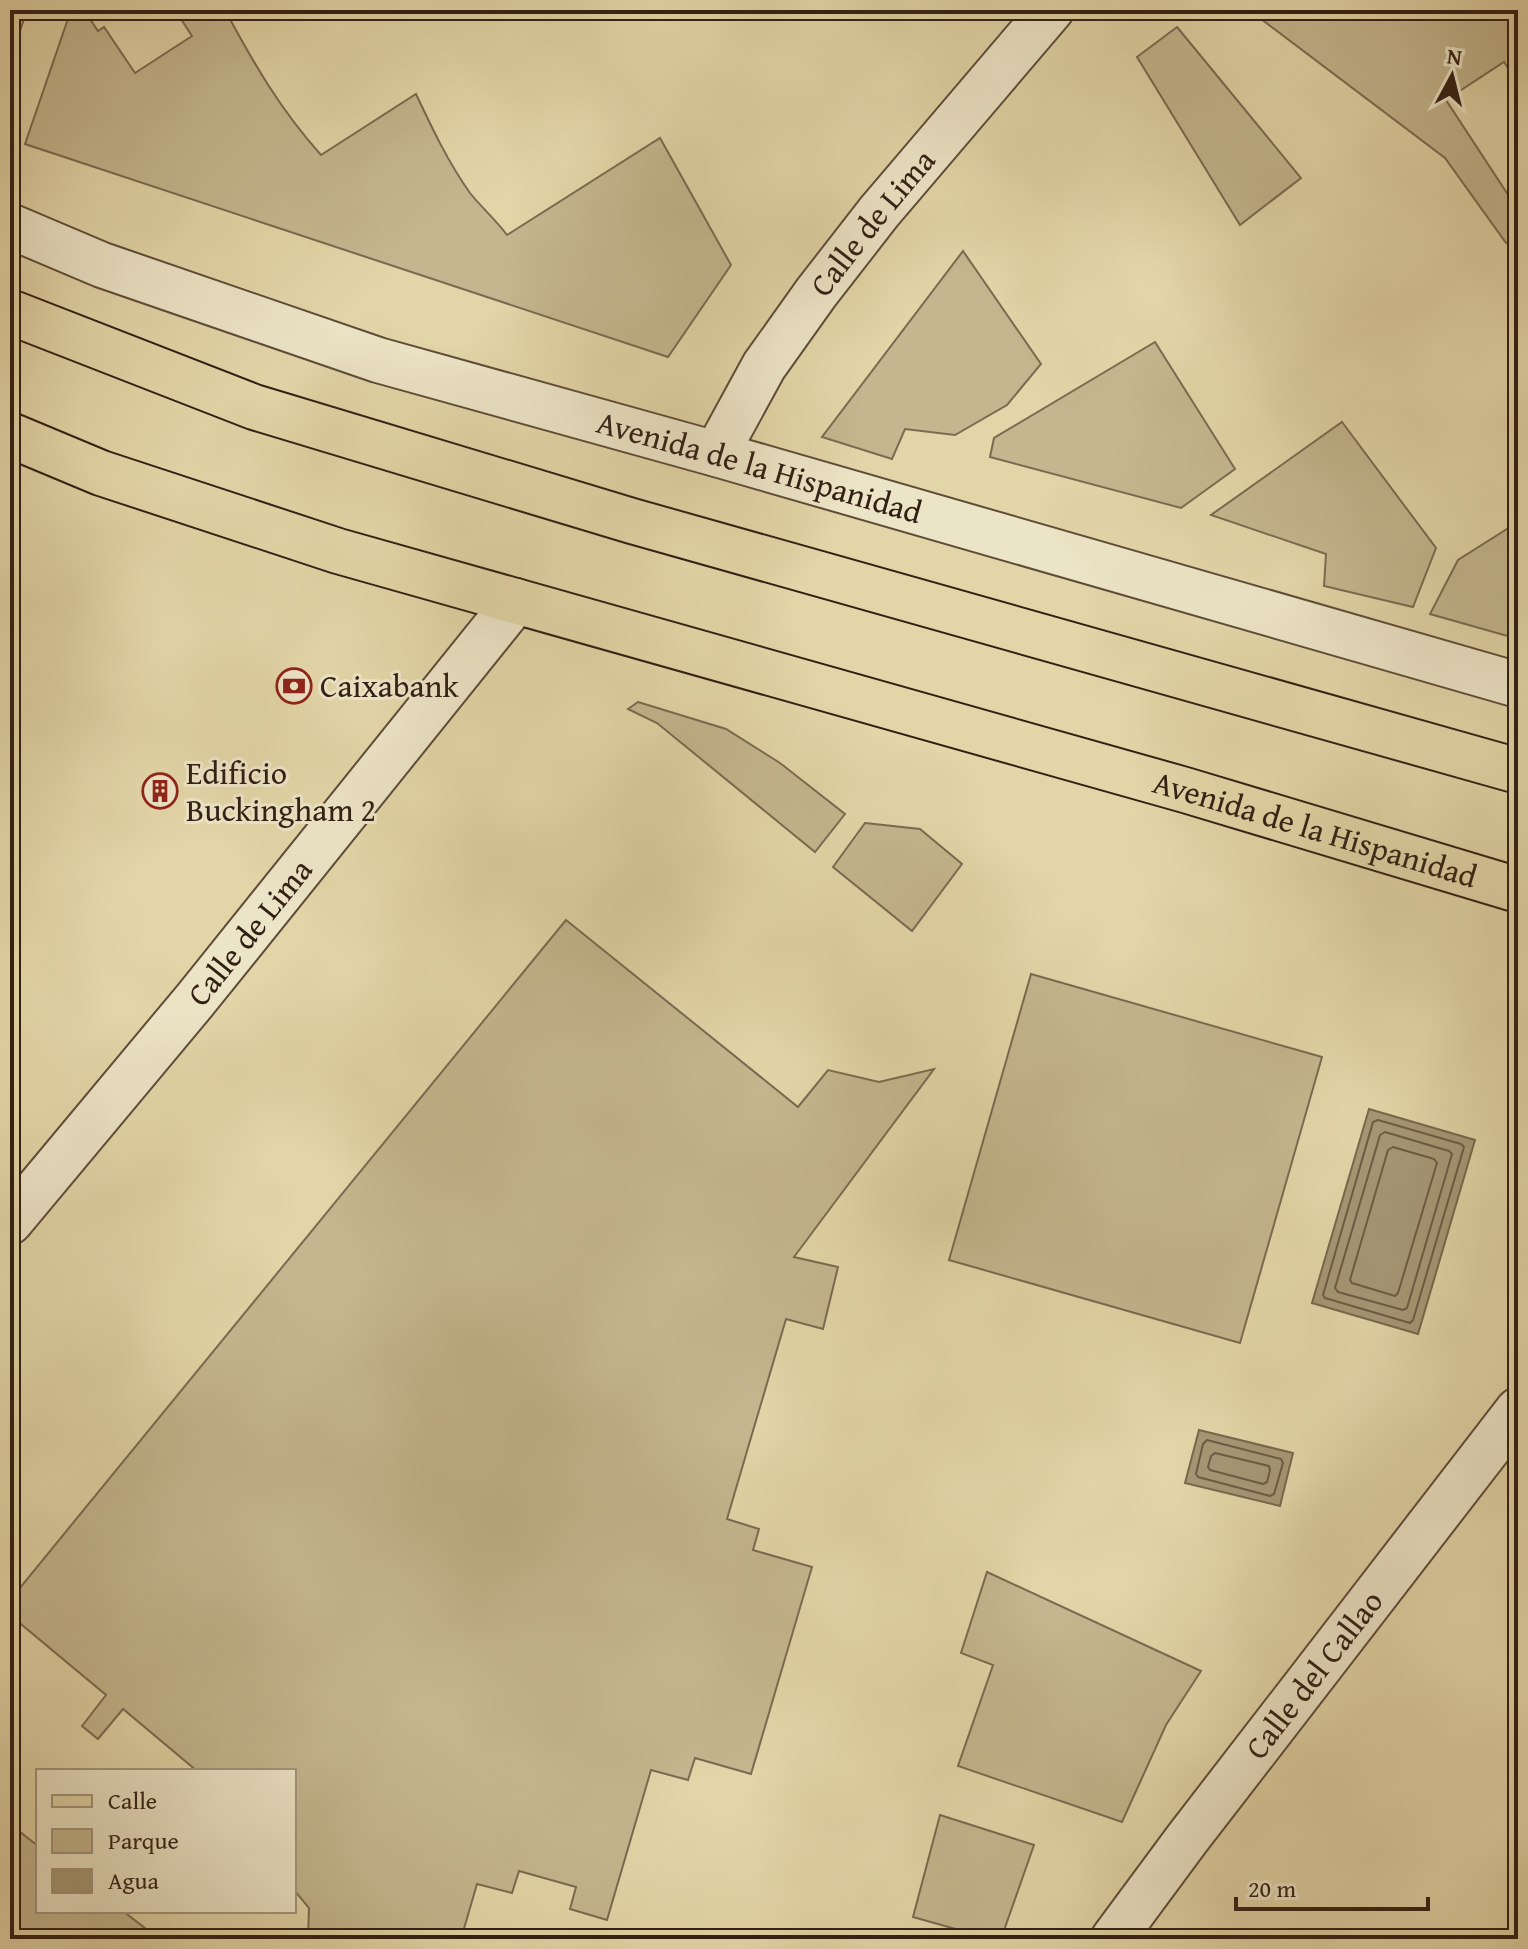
<svg xmlns="http://www.w3.org/2000/svg" width="1528" height="1949" font-family="'Gentium Book Plus',serif">
  <style>
    .green { fill: #c4b68e; stroke: #7b6a51; stroke-width: 2 }
    .water { fill: #a69775; stroke: #78674e; stroke-width: 2 }
    .lines { fill: none; stroke-linecap: round; stroke-linejoin: round }
    .shore { stroke: #6c5b44; stroke-width: 2 }
    .minor-casing { stroke: #5e4c39; stroke-width: 48 }
    .major-casing { stroke: #321f14; stroke-width: 48 }
    .minor { stroke: #ece4c6; stroke-width: 44 }
    .major { stroke: #e2d5a7; stroke-width: 44 }
    .labels { text-anchor: middle; stroke-width: 6; stroke-linejoin: round; paint-order: stroke }
    .street-label { font-size: 32px; fill: #321f14; stroke: #ece4c6 }
    .poi-label { font-size: 32px; fill: #321f14; stroke: #ece4c6; text-anchor: start }
  </style>
  <rect width="100%" height="100%" fill="#e2d5a7"/>
  <filter id="stains"><feTurbulence type="fractalNoise" baseFrequency=".0025" numOctaves="4"/><feColorMatrix values="0 0 0 0 .2 0 0 0 0 .09 0 0 0 0 .02 0 0 0 .5 -.17"/></filter>
  <radialGradient id="worn" r=".72"><stop offset=".6" stop-color="#630" stop-opacity="0"/><stop offset="1" stop-color="#630" stop-opacity=".3"/></radialGradient>
  <g class="green">
    <path d="M10 10H27L10 61Z"/>
    <path d="M71 10H84L98 31 104 27 135 73 192 36 179 16 188 10H225C254 64 280 109 321 155L416 94C432 128 448 162 470 193 482 208 496 220 507 235L660 138 731 265 668 357 25 144Z"/>
    <path d="M1249 10H1518V83L1504 62 1446 100 1518 210V248L1506 243 1445 158Z"/>
    <path d="M1177 27 1301 178 1240 225 1137 57Z"/>
    <path d="M963 251 1041 364 1007 405 955 435 905 429 892 459 822 437Z"/>
    <path d="M1155 342 1235 469 1181 508 990 457 994 438Z"/>
    <path d="M1342 422 1436 548 1413 607 1324 586 1326 554 1211 515Z"/>
    <path d="M1518 522V639L1430 614 1458 560Z"/>
    <path d="M638 702 726 729 780 763 845 814 815 852 657 723 628 709Z"/>
    <path d="M865 823 920 829 962 864 912 931 833 867Z"/>
    <path d="M566 920 798 1107 828 1070 879 1082 934 1069 794 1257 838 1267 823 1329 786 1319 727 1519 759 1529 753 1550 812 1567 751 1774 695 1758 688 1780 651 1770 607 1920 570 1909 576 1887 519 1871 512 1893 477 1884 461 1939H308L309 1908 294 1890V1771H197L123 1709 98 1739 82 1726 106 1695 10 1615V1600Z"/>
    <path d="M1031 974 1322 1057 1240 1343 949 1260Z"/>
    <path d="M987 1572 1201 1671 1166 1725 1122 1822 958 1766 993 1665 961 1653Z"/>
    <path d="M940 1815 1034 1845 1001 1939H991L913 1917Z"/>
    <path d="M10 1824 38 1846V1911H123L159 1939H10Z"/>
  </g>
  <g class="water">
    <path d="M1369 1109 1475 1140 1418 1334 1312 1303Z"/>
    <path d="M1199 1430 1293 1453 1280 1506 1185 1483Z"/>
  </g>
  <g class="lines">
    <g class="shore">
      <path d="M1378 1120 1461 1144 1464 1147 1413 1320 1410 1323 1325 1298 1323 1295 1373 1122Z"/>
      <path d="M1385 1132 1449 1151 1452 1154 1407 1308 1403 1310 1338 1292 1335 1288 1380 1135Z"/>
      <path d="M1393 1147 1434 1159 1437 1163 1398 1293 1395 1296 1352 1283 1350 1280 1388 1150Z"/>
      <path d="M1207 1440 1281 1459 1283 1463 1274 1494 1270 1496 1198 1477 1196 1474 1203 1444Z"/>
      <path d="M1215 1453 1269 1466 1270 1470 1267 1482 1263 1484 1210 1470 1208 1467 1211 1456Z"/>
    </g>
    <defs>
      <g id="minor">
        <path id="s1" d="M10 226 102 265 378 360 716 454 1518 685"/>
        <path id="s2" d="M716 454 764 366 816 293 879 212 1051 10"/>
        <path id="s3" d="M10 1222 196 999 516 601"/>
        <path id="s4" d="M1113 1939 1187 1839 1518 1410"/>
      </g>
      <g id="major">
        <path d="M10 312 254 407 632 521 1518 771"/>
        <path id="s5" d="M10 435 101 473 338 551 1185 790 1518 890"/>
      </g>
    </defs>
    <use href="#minor" class="minor-casing"/>
    <use href="#major" class="major-casing"/>
    <use href="#minor" class="minor"/>
    <use href="#major" class="major"/>
  </g>
  <defs>
    <symbol id="bank-ring" viewBox="-11 -11 22 22"><circle r="9.5" fill="#ece4c6" stroke="#8f2418" stroke-width="1.5"/><path d="M-6-4H6V4H-6ZM0-2.3a2.3 2.3 0 1 0 0 4.6a2.3 2.3 0 1 0 0-4.6Z" fill="#8f2418"/></symbol>
    <symbol id="building-ring" viewBox="-11 -11 22 22"><circle r="9.5" fill="#ece4c6" stroke="#8f2418" stroke-width="1.5"/><path d="M-4-6H4V6H1V3H-1V6H-4ZM-2.5-4.3h1.7v1.8h-1.7ZM.8-4.3h1.7v1.8H.8ZM-2.5-1h1.7V.8h-1.7ZM.8-1h1.7V.8H.8Z" fill="#8f2418"/></symbol>
  </defs>
  <g fill-rule="evenodd">
    <use href="#bank-ring" x="274" y="666" width="40" height="40"/>
    <use href="#building-ring" x="140" y="771" width="40" height="40"/>
  </g>
  <g class="labels">
    <g class="street-label">
      <text dy="11" stroke="none"><textPath href="#s2" startOffset="280">Calle de Lima</textPath></text>
      <text dy="11" stroke="none"><textPath href="#s1" startOffset="788">Avenida de la Hispanidad</textPath></text>
      <text dy="11" stroke="none"><textPath href="#s5" startOffset="1364">Avenida de la Hispanidad</textPath></text>
      <text dy="11" stroke="none"><textPath href="#s3" startOffset="376">Calle de Lima</textPath></text>
      <text dy="11" stroke="none"><textPath href="#s4" startOffset="332">Calle del Callao</textPath></text>
    </g>
    <g class="poi-label">
      <text x="320" y="697">Caixabank</text>
      <text x="186" y="784">Edificio<tspan x="186" dy="37">Buckingham 2</tspan></text>
    </g>
  </g>
  <rect width="1528" height="1949" fill="none" stroke="#e2d5a7" stroke-width="40"/>
  <rect x="12" y="12" width="1504" height="1925" fill="none" stroke="#321f14" stroke-width="4"/>
  <rect x="20" y="20" width="1488" height="1909" fill="none" stroke="#321f14" stroke-width="2"/>
  <rect x="36" y="1769" width="260" height="144" fill="#ece4c6" stroke="#a2957f" stroke-width="2"/>
  <rect x="52" y="1795" width="40" height="12" fill="#e2d5a7" stroke="#a2957f" stroke-width="2"/>
  <text x="108" y="1809" font-size="24" fill="#321f14">Calle</text>
  <rect x="52" y="1829" width="40" height="24" fill="#c4b68e" stroke="#a2957f" stroke-width="2"/>
  <text x="108" y="1849" font-size="24" fill="#321f14">Parque</text>
  <rect x="52" y="1869" width="40" height="24" fill="#a69775" stroke="#a2957f" stroke-width="2"/>
  <text x="108" y="1889" font-size="24" fill="#321f14">Agua</text>
  <g transform="translate(1452 76) rotate(7)" stroke="#ece4c6" stroke-width="6" paint-order="stroke">
  <path d="M0-6L14 30L0 20L-14 30Z" fill="#321f14"/>
  <text y="-12" font-size="22" font-weight="bold" text-anchor="middle" fill="#321f14">N</text>
  </g>
  <path d="M1236 1897v12h192v-12" fill="none" stroke="#321f14" stroke-width="4"/>
  <text x="1248" y="1897" font-size="24" fill="#321f14" stroke="#ece4c6" stroke-width="6" paint-order="stroke">20 m</text>
  <rect width="100%" height="100%" filter="url(#stains)"/>
  <rect width="100%" height="100%" fill="url(#worn)"/>
</svg>
